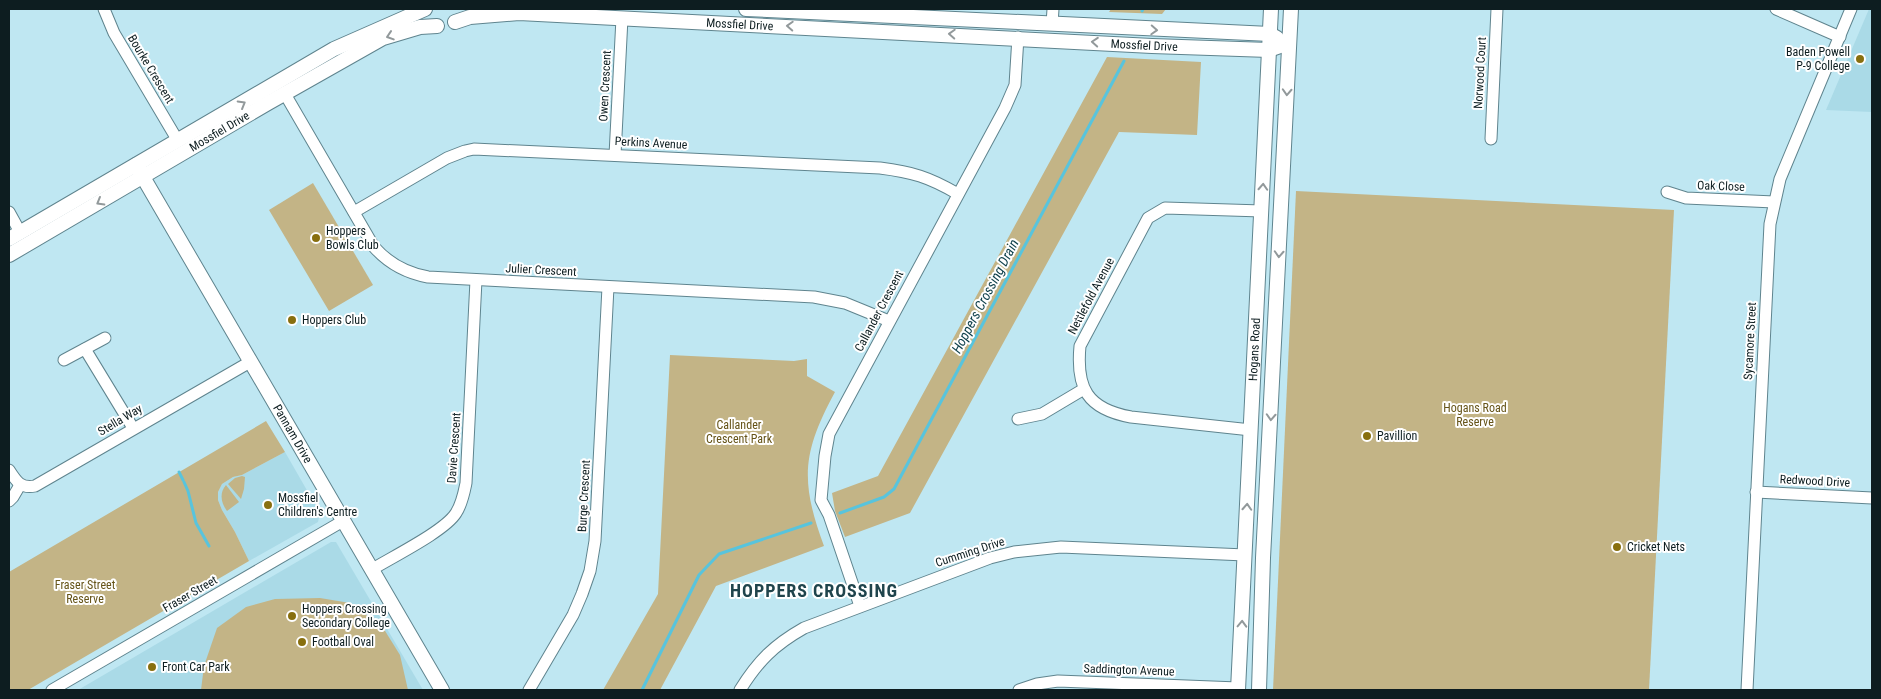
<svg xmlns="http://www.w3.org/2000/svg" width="1881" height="699" font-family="'Roboto Condensed',sans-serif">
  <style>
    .built { fill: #aadae7 }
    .green { fill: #c3b486 }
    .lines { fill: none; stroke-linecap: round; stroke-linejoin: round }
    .stream { stroke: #58c4dd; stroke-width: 3 }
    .minor-casing { stroke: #5f848e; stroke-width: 13 }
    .tertiary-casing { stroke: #5f848e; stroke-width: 16 }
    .minor { stroke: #fff; stroke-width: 11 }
    .tertiary { stroke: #fff; stroke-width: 14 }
    .oneway { stroke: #92999b }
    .poi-dot { fill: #886f0f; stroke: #fff; stroke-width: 2 }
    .labels { text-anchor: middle; stroke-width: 4; stroke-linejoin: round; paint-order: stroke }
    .street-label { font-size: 12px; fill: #0d1d20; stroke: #fff }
    .poi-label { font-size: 12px; fill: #0d1d20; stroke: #fff; text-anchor: start }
    .park-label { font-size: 12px; fill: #655317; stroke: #fff }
    .water-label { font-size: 14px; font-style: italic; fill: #0c3e49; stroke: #fff }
    .district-label { font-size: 18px; font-weight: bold; letter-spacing: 1px; fill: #1f444c; stroke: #fff }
  </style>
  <rect width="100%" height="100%" fill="#bfe7f2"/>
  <g class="built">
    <path d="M1869 9H1872V112L1826 110Z"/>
    <path d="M285 452 320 513 318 522 249 561 235 532 222 510 218 500V492L222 484 233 477 242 475Z"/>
    <path d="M331 542H336L423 690H78Z"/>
  </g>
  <g class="green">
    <path d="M1111 9H1166L1162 14 1109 12Z"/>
    <path d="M1107 57 1201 62 1197 135 1119 132 910 513 845 537 835 511 832 493 878 476Z"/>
    <path d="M313 183 373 285 329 311 269 210Z"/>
    <path d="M1296 191 1674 210 1649 690H1273Z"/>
    <path d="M670 355 794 361 807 359V376L835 392C802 453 800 481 824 546L716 586 660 690H603L658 594Z"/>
    <path d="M266 421 285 452 242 475 233 477 222 484 218 492V500L222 510 235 532 249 561 28 690H9V572Z"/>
    <path d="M242 476 245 477 244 489 241 499 228 484 235 478Z"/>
    <path d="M226 485 239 502 227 511C221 503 219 493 226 485Z"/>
    <path d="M320 598 350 603 382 626 400 655 408 690H201L204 666 217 628 246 607 275 599Z"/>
  </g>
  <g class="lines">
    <g class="stream">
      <path d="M1142 11 1143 9"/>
      <path d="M179 472 183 480"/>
      <path d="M184 482 188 491 196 523 209 546"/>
      <path d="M840 513 884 497 894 489 1124 61"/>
      <path d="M642 690 699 575 719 554 811 523"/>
    </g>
    <defs>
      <g id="minor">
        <path d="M104 9 114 33 178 141"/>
        <path d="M1776 9 1840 37"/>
        <path d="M1052 24 1053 9"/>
        <path d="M285 94 374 247C389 264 406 273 428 277L814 297 845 303 889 321"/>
        <path d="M1491 139 1497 9"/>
        <path d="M615 155 622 18"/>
        <path d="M1667 192 1686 198 1774 202"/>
        <path d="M9 212 20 232"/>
        <path d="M354 212 447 158 465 151 474 149 880 168C912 172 929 177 958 194"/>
        <path d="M85 349 133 428"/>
        <path d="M64 360 105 338"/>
        <path d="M1018 419 1042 414 1084 389"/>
        <path d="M1251 430 1131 417C1087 409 1076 388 1080 346L1148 218 1165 208 1262 211"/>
        <path d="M9 470C16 481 21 489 35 486L250 362"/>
        <path d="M1756 492 1872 498"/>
        <path d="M9 501 13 497 20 485"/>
        <path d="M371 570C392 557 445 531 456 513 462 504 464 493 466 483L476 280"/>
        <path d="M860 606 829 515 821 500 825 456 829 434 1005 108 1015 85 1018 37"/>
        <path d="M52 690 343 521"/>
        <path d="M529 690 573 615 582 594 590 571 595 541 608 287"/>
        <path d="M740 690C758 661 774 645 804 628L990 558 1014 552 1061 547 1245 555"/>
        <path d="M1019 690 1037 684 1058 681 1238 688"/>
        <path d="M1747 690 1770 224 1780 179 1851 9"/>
      </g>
      <g id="tertiary">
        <path d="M746 9 1270 34 1277 38"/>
        <path id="s1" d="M455 22 470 17 519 13 1152 46 1269 50 1289 43"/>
        <path id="s2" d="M136 165 442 690"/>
        <path d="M9 239 334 49 425 9"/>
        <path id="s3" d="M9 255 268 103 383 38 420 27 437 26"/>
        <path id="s4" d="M1238 690 1271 9"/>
        <path d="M1259 690 1263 558 1291 9"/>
      </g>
    </defs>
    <use href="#minor" class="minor-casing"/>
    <use href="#tertiary" class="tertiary-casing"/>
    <use href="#minor" class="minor"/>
    <use href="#tertiary" class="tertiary"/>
  </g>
  <defs><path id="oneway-chevron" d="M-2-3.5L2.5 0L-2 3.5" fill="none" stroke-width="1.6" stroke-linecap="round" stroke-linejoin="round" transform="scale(1.25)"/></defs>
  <g class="oneway">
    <use href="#oneway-chevron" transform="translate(790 26) rotate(-177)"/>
    <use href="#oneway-chevron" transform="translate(1154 30) rotate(3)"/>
    <use href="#oneway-chevron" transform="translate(952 34) rotate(-177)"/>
    <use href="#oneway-chevron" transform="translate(390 36) rotate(162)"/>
    <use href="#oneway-chevron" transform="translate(1095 42) rotate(-176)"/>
    <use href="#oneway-chevron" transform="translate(1287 92) rotate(93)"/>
    <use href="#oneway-chevron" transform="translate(242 104) rotate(-30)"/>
    <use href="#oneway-chevron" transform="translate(1263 187) rotate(-87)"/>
    <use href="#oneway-chevron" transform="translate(100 202) rotate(150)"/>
    <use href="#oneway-chevron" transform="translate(1279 254) rotate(93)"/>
    <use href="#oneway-chevron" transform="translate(1271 417) rotate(93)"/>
    <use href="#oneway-chevron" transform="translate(1247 507) rotate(-87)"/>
    <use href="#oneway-chevron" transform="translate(1242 624) rotate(-88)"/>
  </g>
  <g class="poi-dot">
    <circle cx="1860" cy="59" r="5"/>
    <circle cx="316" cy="238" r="5"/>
    <circle cx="292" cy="320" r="5"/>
    <circle cx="1367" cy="436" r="5"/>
    <circle cx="268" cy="505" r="5"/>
    <circle cx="1617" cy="547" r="5"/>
    <circle cx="292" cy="616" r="5"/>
    <circle cx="302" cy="642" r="5"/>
    <circle cx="152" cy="667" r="5"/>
  </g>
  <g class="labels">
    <g class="street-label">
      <text dy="4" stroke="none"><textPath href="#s1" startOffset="286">Mossfiel Drive</textPath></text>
      <text dy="4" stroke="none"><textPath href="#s1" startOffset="691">Mossfiel Drive</textPath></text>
      <text transform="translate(151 69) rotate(59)" y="4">Bourke Crescent</text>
      <text transform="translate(1480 73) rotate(-87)" y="4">Norwood Court</text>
      <text transform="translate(605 86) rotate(-87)" y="4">Owen Crescent</text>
      <text dy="4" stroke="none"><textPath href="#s3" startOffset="244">Mossfiel Drive</textPath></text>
      <text transform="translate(651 143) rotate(3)" y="4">Perkins Avenue</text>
      <text transform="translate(1721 186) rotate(2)" y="4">Oak Close</text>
      <text transform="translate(541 270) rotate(3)" y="4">Julier Crescent</text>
      <text transform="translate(1091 296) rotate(-62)" y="4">Nettlefold Avenue</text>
      <text transform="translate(879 311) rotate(-62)" y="4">Callander Crescent</text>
      <text transform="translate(1750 341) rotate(-87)" y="4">Sycamore Street</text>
      <text dy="4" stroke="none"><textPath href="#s4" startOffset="341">Hogans Road</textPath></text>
      <text transform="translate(120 420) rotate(-31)" y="4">Stella Way</text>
      <text dy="4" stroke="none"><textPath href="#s2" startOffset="311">Pannam Drive</textPath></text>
      <text transform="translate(454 448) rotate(-86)" y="4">Davie Crescent</text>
      <text transform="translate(1815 481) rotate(3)" y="4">Redwood Drive</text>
      <text transform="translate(584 496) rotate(-87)" y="4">Burge Crescent</text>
      <text transform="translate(970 552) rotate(-18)" y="4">Cumming Drive</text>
      <text transform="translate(190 594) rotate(-30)" y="4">Fraser Street</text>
      <text transform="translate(1129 670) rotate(2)" y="4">Saddington Avenue</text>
    </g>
    <g class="poi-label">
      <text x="1850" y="56" text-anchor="end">Baden Powell<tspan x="1850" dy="14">P-9 College</tspan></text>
      <text x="326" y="235">Hoppers<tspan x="326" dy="14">Bowls Club</tspan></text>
      <text x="302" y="324">Hoppers Club</text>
      <text x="1377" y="440">Pavillion</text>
      <text x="278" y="502">Mossfiel<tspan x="278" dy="14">Children's Centre</tspan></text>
      <text x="1627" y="551">Cricket Nets</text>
      <text x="302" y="613">Hoppers Crossing<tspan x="302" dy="14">Secondary College</tspan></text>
      <text x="312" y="646">Football Oval</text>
      <text x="162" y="671">Front Car Park</text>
    </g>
    <g class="park-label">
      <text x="1475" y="412">Hogans Road<tspan x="1475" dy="14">Reserve</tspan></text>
      <text x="739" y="429">Callander<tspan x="739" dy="14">Crescent Park</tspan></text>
      <text x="85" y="589">Fraser Street<tspan x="85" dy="14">Reserve</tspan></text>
    </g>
    <g class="water-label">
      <text transform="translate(985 296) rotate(-62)" y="5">Hoppers Crossing Drain</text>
    </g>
    <g class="district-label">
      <text x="814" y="597">HOPPERS CROSSING</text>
    </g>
  </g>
  <rect width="1881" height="699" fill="none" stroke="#0d1d20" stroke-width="20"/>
</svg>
